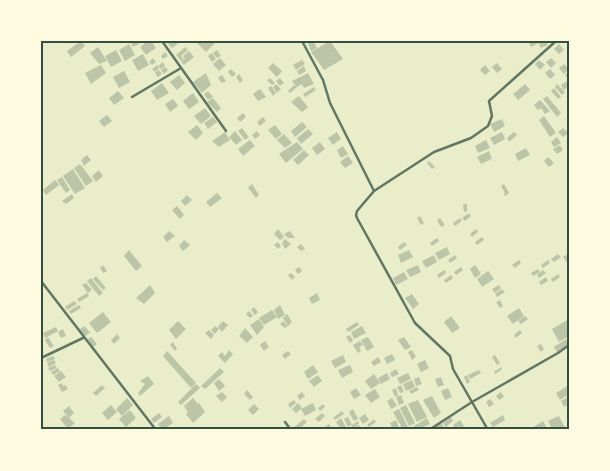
<svg xmlns="http://www.w3.org/2000/svg" width="610" height="471" font-family="Raleway,sans-serif">
  <style>
    .building { fill: #bcc5a7 }
    .lines { fill: none; stroke-linecap: round; stroke-linejoin: round }
    .minor { stroke: #617663; stroke-width: 2.5 }
    .neatline { fill: none; stroke: #344e41; stroke-width: 2 }
  </style>
  <rect width="100%" height="100%" fill="#e9edc9"/>
  <g class="building">
    <path d="M81 41 85 46 71 57 67 51Z"/>
    <path d="M130 41H144L133 47Z"/>
    <path d="M148 41H151L156 48 146 55 140 47Z"/>
    <path d="M166 41H181L172 48Z"/>
    <path d="M199 41H213L215 43 206 52 197 43Z"/>
    <path d="M307 41H313L317 48 311 51Z"/>
    <path d="M330 41 343 59 324 70 311 52Z"/>
    <path d="M528 41H536L537 44 531 47Z"/>
    <path d="M537 41H546L548 45 541 48Z"/>
    <path d="M129 44 135 55 125 61 119 50Z"/>
    <path d="M559 44 564 50 559 54 554 49Z"/>
    <path d="M98 47 107 61 99 64 90 53Z"/>
    <path d="M185 47 188 50 181 56 184 59 181 61 176 55Z"/>
    <path d="M116 50 122 61 111 67 105 56Z"/>
    <path d="M217 50 221 56 217 58 213 53Z"/>
    <path d="M189 51 194 57 184 65 181 62 185 59 183 56Z"/>
    <path d="M165 52 168 56 163 59 161 56Z"/>
    <path d="M212 53 216 59 212 62 208 56Z"/>
    <path d="M143 54 149 65 138 71 132 60Z"/>
    <path d="M153 58 156 62 152 65 149 62Z"/>
    <path d="M220 58 226 65 219 71 213 64Z"/>
    <path d="M551 58 556 63 551 68 546 62Z"/>
    <path d="M302 60 305 64 296 70 293 65Z"/>
    <path d="M539 60 545 65 540 70 535 64Z"/>
    <path d="M163 62 165 66 161 69 158 66Z"/>
    <path d="M273 63 282 71 277 77 268 68Z"/>
    <path d="M497 63 502 69 497 73 492 67Z"/>
    <path d="M564 64 569 69 564 74 559 68Z"/>
    <path d="M101 65 106 73 91 84 85 73Z"/>
    <path d="M157 65 159 69 155 72 152 69Z"/>
    <path d="M485 65 490 71 485 75 480 70Z"/>
    <path d="M304 66 306 71 299 75 297 71Z"/>
    <path d="M165 67 168 70 164 74 161 70Z"/>
    <path d="M231 69 236 74 232 77 228 72Z"/>
    <path d="M550 69 555 75 550 79 545 73Z"/>
    <path d="M159 70 162 74 158 77 155 73Z"/>
    <path d="M124 71 130 82 119 88 113 77Z"/>
    <path d="M569 72V86L564 90 561 85 569 80 565 75Z"/>
    <path d="M206 73 211 85 202 93 193 82Z"/>
    <path d="M308 73 314 84 304 88 302 84 297 87 292 81Z"/>
    <path d="M239 74 243 80 240 83 236 77Z"/>
    <path d="M179 75 185 83 177 90 170 82Z"/>
    <path d="M222 75 226 81 222 83 218 78Z"/>
    <path d="M270 78 275 83 272 85 267 80Z"/>
    <path d="M280 78 284 83 280 86 276 81Z"/>
    <path d="M162 83 169 93 157 100 151 91Z"/>
    <path d="M276 84 281 89 277 93 273 87Z"/>
    <path d="M525 84 530 90 518 100 513 94Z"/>
    <path d="M557 84 565 92 562 95 555 87Z"/>
    <path d="M294 85 297 87 290 93 288 91Z"/>
    <path d="M271 86 276 93 273 96 268 88Z"/>
    <path d="M314 87 316 90 305 97 303 94Z"/>
    <path d="M554 88 561 97 558 99 551 91Z"/>
    <path d="M260 89 266 97 258 101 253 94Z"/>
    <path d="M118 91 124 98 114 105 109 98Z"/>
    <path d="M208 91 213 97 208 100 204 94Z"/>
    <path d="M193 93 199 102 189 109 183 101Z"/>
    <path d="M299 96 308 107 302 112 291 102Z"/>
    <path d="M547 96 561 113 557 117 543 99Z"/>
    <path d="M213 98 221 108 217 112 207 102Z"/>
    <path d="M173 99 178 106 170 112 165 104Z"/>
    <path d="M540 100 550 111 545 114 541 108 538 110 534 105Z"/>
    <path d="M205 108 211 116 201 124 194 116Z"/>
    <path d="M243 113 246 117 240 122 237 118Z"/>
    <path d="M107 115 112 121 104 127 99 121Z"/>
    <path d="M544 116 556 133 550 137 539 120Z"/>
    <path d="M213 117 217 122 208 129 204 123Z"/>
    <path d="M263 117 266 121 260 126 257 122Z"/>
    <path d="M502 119 505 126 494 132 490 124Z"/>
    <path d="M302 122 307 127 295 137 291 131Z"/>
    <path d="M197 125 203 133 196 140 188 132Z"/>
    <path d="M275 125 282 134 276 139 268 130Z"/>
    <path d="M242 128 249 137 245 140 238 131Z"/>
    <path d="M563 128 566 131 569 129V133L563 137 558 132Z"/>
    <path d="M308 129 313 134 301 144 297 138Z"/>
    <path d="M235 131 242 140 236 145 229 137Z"/>
    <path d="M257 131 260 135 255 139 252 135Z"/>
    <path d="M225 132 230 140 219 147 212 141Z"/>
    <path d="M337 132 341 139 333 145 328 138Z"/>
    <path d="M502 132 505 139 494 145 490 138Z"/>
    <path d="M514 132 517 135 509 142 507 138Z"/>
    <path d="M284 134 292 143 285 148 277 140Z"/>
    <path d="M557 137 561 143 554 147 551 142Z"/>
    <path d="M250 140 255 146 243 156 238 149Z"/>
    <path d="M486 140 490 148 478 153 475 146Z"/>
    <path d="M297 142 303 149 286 163 279 154Z"/>
    <path d="M320 142 325 149 317 155 312 148Z"/>
    <path d="M560 145 563 150 557 154 553 149Z"/>
    <path d="M343 146 348 154 341 158 337 150Z"/>
    <path d="M526 148 530 155 518 161 515 154Z"/>
    <path d="M304 150 309 155 298 165 293 160Z"/>
    <path d="M489 151 492 159 481 164 477 157Z"/>
    <path d="M87 155 91 160 84 166 81 160Z"/>
    <path d="M348 156 353 163 345 168 340 162Z"/>
    <path d="M548 157 554 163 549 167 544 161Z"/>
    <path d="M429 161 435 167 432 169 427 163Z"/>
    <path d="M80 164 93 181 86 186 74 168Z"/>
    <path d="M73 169 85 188 75 194 63 176Z"/>
    <path d="M99 170 103 176 96 182 92 176Z"/>
    <path d="M62 177 70 190 66 193 57 180Z"/>
    <path d="M55 180 59 185 46 195 43 190Z"/>
    <path d="M252 184 259 195 256 198 248 188Z"/>
    <path d="M504 184 509 193 505 196 504 194 505 193 501 186Z"/>
    <path d="M217 193 222 198 210 207 206 202Z"/>
    <path d="M72 194 74 198 66 204 62 201Z"/>
    <path d="M187 195 192 200 185 206 181 201Z"/>
    <path d="M463 204H467V211L464 212Z"/>
    <path d="M177 206 184 215 180 219 172 210Z"/>
    <path d="M469 213 471 216 465 221 462 218Z"/>
    <path d="M420 216 424 223 421 225 417 218Z"/>
    <path d="M440 218 445 225 441 227 437 220Z"/>
    <path d="M460 218 462 221 455 226 453 223Z"/>
    <path d="M278 229 284 237 280 240 274 234Z"/>
    <path d="M476 229 478 232 472 237 470 234Z"/>
    <path d="M169 231 175 236 167 242 163 237Z"/>
    <path d="M290 231 295 238H288L284 234Z"/>
    <path d="M482 237 484 240 477 245 475 242Z"/>
    <path d="M437 238 439 241 432 246 430 243Z"/>
    <path d="M285 239 291 244 285 249 282 243Z"/>
    <path d="M184 240 190 245 183 251 179 246Z"/>
    <path d="M278 242 281 246 278 249 274 245Z"/>
    <path d="M404 242 407 245 400 250 398 247Z"/>
    <path d="M301 244 305 249 301 251 297 247Z"/>
    <path d="M447 247 450 254 439 260 435 253Z"/>
    <path d="M129 250 142 266 136 271 124 256Z"/>
    <path d="M409 250 413 257 401 263 398 255Z"/>
    <path d="M569 253V265L563 257Z"/>
    <path d="M558 254 561 257 554 262 551 259Z"/>
    <path d="M434 255 437 262 426 268 422 261Z"/>
    <path d="M455 255 457 258 450 263 448 260Z"/>
    <path d="M519 260 521 263 515 268 512 265Z"/>
    <path d="M548 260 550 263 543 268 541 265Z"/>
    <path d="M103 265 107 271 103 273 100 268Z"/>
    <path d="M418 265 421 272 410 277 406 270Z"/>
    <path d="M475 265 481 274 475 278 470 269Z"/>
    <path d="M299 267 302 271 298 274 295 270Z"/>
    <path d="M461 267 463 270 456 275 454 272Z"/>
    <path d="M538 269 540 272 533 276 531 273Z"/>
    <path d="M444 270 446 273 439 278 437 275Z"/>
    <path d="M543 270 546 273 539 278 537 275Z"/>
    <path d="M488 271 494 279 482 287 477 279Z"/>
    <path d="M404 272 408 279 396 285 393 278Z"/>
    <path d="M291 273 295 277 292 280 288 275Z"/>
    <path d="M558 274 560 277 553 282 551 279Z"/>
    <path d="M451 275 453 278 446 283 444 280Z"/>
    <path d="M96 276 106 288 103 290 93 279Z"/>
    <path d="M546 277 548 281 541 285 539 282Z"/>
    <path d="M91 278 103 293 99 296 87 281Z"/>
    <path d="M86 283 92 290 88 293 82 285Z"/>
    <path d="M150 285 155 293 144 304 136 298Z"/>
    <path d="M499 285 501 288 495 293 492 289Z"/>
    <path d="M502 289 505 292 497 297 495 294Z"/>
    <path d="M87 293 89 296 79 302 77 299Z"/>
    <path d="M317 293 320 300 312 304 309 298Z"/>
    <path d="M412 294 419 304 413 309 405 298Z"/>
    <path d="M500 300 503 306 500 308 496 302Z"/>
    <path d="M74 301 77 304 67 310 65 307Z"/>
    <path d="M79 305 81 308 71 314 69 311Z"/>
    <path d="M280 305 285 315 278 319 274 310Z"/>
    <path d="M254 307 258 312 255 315 251 310Z"/>
    <path d="M519 308 524 316 513 324 507 316Z"/>
    <path d="M272 310 277 317 264 325 259 318Z"/>
    <path d="M249 311 253 316 250 318 246 314Z"/>
    <path d="M103 312 111 322 97 333 89 323Z"/>
    <path d="M287 314 292 322 288 326 283 318Z"/>
    <path d="M451 316 460 328 452 333 444 322Z"/>
    <path d="M525 316 528 319 521 324 518 321Z"/>
    <path d="M259 319 264 327 257 335 250 325Z"/>
    <path d="M569 319V336L559 342 552 329Z"/>
    <path d="M178 321 186 329 176 339 169 330Z"/>
    <path d="M223 321 228 325 222 332 218 327Z"/>
    <path d="M283 321 288 326 285 328 280 324Z"/>
    <path d="M357 322 359 325 348 332 346 329Z"/>
    <path d="M85 326 90 333 85 336 80 329Z"/>
    <path d="M215 326 219 329 215 334 211 330Z"/>
    <path d="M362 326 366 333 354 339 351 332Z"/>
    <path d="M56 327 58 331 45 338 43 333Z"/>
    <path d="M245 328 253 337 247 343 239 336Z"/>
    <path d="M63 329 66 336 61 338 58 332Z"/>
    <path d="M209 330 214 335 211 339 205 333Z"/>
    <path d="M520 330 522 333 516 338 514 335Z"/>
    <path d="M117 334 120 338 114 344 111 340Z"/>
    <path d="M350 335 353 341 350 343 346 337Z"/>
    <path d="M48 337 54 346 50 348 45 340Z"/>
    <path d="M91 337 97 344 93 347 88 339Z"/>
    <path d="M368 337 374 347 367 351 361 340Z"/>
    <path d="M404 337 411 347 405 350 398 340Z"/>
    <path d="M566 339 569 344 557 352 554 347Z"/>
    <path d="M265 341 269 347 264 351 260 345Z"/>
    <path d="M360 341 363 345 359 347 361 351 358 353 353 345Z"/>
    <path d="M173 342 177 349 175 351 170 345Z"/>
    <path d="M541 344 544 349 541 352 537 346Z"/>
    <path d="M229 350 233 354 225 363 218 356 222 352 225 356Z"/>
    <path d="M412 350 416 357 412 360 408 352Z"/>
    <path d="M167 351 196 383 191 388 163 356Z"/>
    <path d="M288 351 291 354 285 359 282 355Z"/>
    <path d="M392 354 395 360 387 364 384 358Z"/>
    <path d="M343 355 346 362 335 368 331 361Z"/>
    <path d="M495 355 500 363 497 365 492 357Z"/>
    <path d="M53 356 55 359 47 362 46 359Z"/>
    <path d="M378 357 381 362 374 366 371 362Z"/>
    <path d="M54 360 56 363 49 367 47 363Z"/>
    <path d="M425 360 429 368 421 372 417 364Z"/>
    <path d="M55 365 57 368 50 371 48 368Z"/>
    <path d="M313 365 318 372 308 379 304 372Z"/>
    <path d="M350 365 353 372 342 378 338 370Z"/>
    <path d="M501 367 502 369 495 374 494 372Z"/>
    <path d="M58 368 60 371 53 375 51 372Z"/>
    <path d="M220 368 224 372 205 389 201 386Z"/>
    <path d="M396 369 399 374 392 377 390 373Z"/>
    <path d="M479 370 481 373 470 379 468 375Z"/>
    <path d="M61 371 66 377 59 382 54 376Z"/>
    <path d="M387 373 390 379 381 384 378 378Z"/>
    <path d="M408 373 411 379 400 384 397 378Z"/>
    <path d="M374 374 380 383 371 389 365 381Z"/>
    <path d="M318 375 322 381 314 387 309 381Z"/>
    <path d="M467 375 470 382 467 384 464 377Z"/>
    <path d="M148 376 154 384 140 396 138 393 145 384 140 381Z"/>
    <path d="M419 377 422 384 416 386 414 379Z"/>
    <path d="M441 377 444 385 438 387 435 379Z"/>
    <path d="M219 379 225 386 219 391 214 383Z"/>
    <path d="M412 380 415 387 406 391 403 384Z"/>
    <path d="M62 383 63 386 66 385 68 389 62 392 58 385Z"/>
    <path d="M196 384 200 388 181 405 178 402Z"/>
    <path d="M102 385 105 388 96 396 93 393Z"/>
    <path d="M401 385 404 392 400 393 397 387Z"/>
    <path d="M569 385V394L560 400 556 393Z"/>
    <path d="M417 387 419 390 411 394 409 391Z"/>
    <path d="M356 388 361 395 354 399 350 392Z"/>
    <path d="M396 388 398 395 395 397 392 390Z"/>
    <path d="M448 388 452 397 445 400 441 391Z"/>
    <path d="M375 389 380 397 371 403 365 395Z"/>
    <path d="M247 390 253 397 250 400 244 394Z"/>
    <path d="M222 392 227 397 222 402 216 396Z"/>
    <path d="M302 392 305 396 300 400 297 396Z"/>
    <path d="M501 392 504 397 499 400 496 396Z"/>
    <path d="M401 395 404 403 399 405 396 397Z"/>
    <path d="M432 396 441 413 434 418 423 400Z"/>
    <path d="M569 396V404L564 407 561 401Z"/>
    <path d="M127 398 133 405 122 416 116 409Z"/>
    <path d="M193 398 198 404 199 403 205 412 193 423 186 414 188 412 184 406Z"/>
    <path d="M392 398 397 406 391 409 387 401Z"/>
    <path d="M490 399 494 404 489 407 486 402Z"/>
    <path d="M294 400 296 403 290 408 288 404Z"/>
    <path d="M418 400 427 417 417 422 408 404Z"/>
    <path d="M298 403 302 408 296 413 292 409Z"/>
    <path d="M313 403 316 410 305 416 301 409Z"/>
    <path d="M254 404 259 409 253 415 248 410Z"/>
    <path d="M323 404 325 407 320 411 318 408Z"/>
    <path d="M111 405 117 412 108 420 102 413Z"/>
    <path d="M406 405 415 423 409 426 400 408Z"/>
    <path d="M69 406 74 413 69 418 63 411Z"/>
    <path d="M353 409 358 419 354 421 349 412Z"/>
    <path d="M399 409 408 427 403 430 393 412Z"/>
    <path d="M130 410 136 418 126 427 119 419Z"/>
    <path d="M342 411 344 414 335 420 333 418Z"/>
    <path d="M159 413 162 417 154 423 151 419Z"/>
    <path d="M322 413 325 416 319 422 315 419Z"/>
    <path d="M365 414 369 420 363 424 359 418Z"/>
    <path d="M65 415 75 423 68 429 60 419Z"/>
    <path d="M503 415 505 420 493 427 490 423Z"/>
    <path d="M169 416 173 423 162 430 158 424Z"/>
    <path d="M559 416 566 430H553L548 421Z"/>
    <path d="M348 417 352 425 358 421 359 423 354 428 359 425 362 430H345L350 428 351 430 353 429 351 425 348 427 344 419Z"/>
    <path d="M451 417 453 421 446 427 443 423Z"/>
    <path d="M341 418 346 427 342 430 336 422Z"/>
    <path d="M427 418 430 424 416 430 414 426Z"/>
    <path d="M304 419 307 422 298 430H295L293 428Z"/>
    <path d="M374 419 376 422 369 427 367 425Z"/>
    <path d="M396 420 400 430H393L390 423Z"/>
    <path d="M460 420 464 426 461 428 459 426 456 429 453 425Z"/>
    <path d="M543 421 548 430H529Z"/>
    <path d="M441 423 444 427 440 430H436L434 428Z"/>
    <path d="M329 424 332 429 320 430Z"/>
  </g>
  <g class="lines">
    <g class="minor">
      <path d="M162 41 226 131"/>
      <path d="M302 41 323 80 330 103 374 191 357 211 356 215 357 218 415 323 450 356 453 369 488 430"/>
      <path d="M132 97 181 68"/>
      <path d="M374 191 434 152 471 138 488 126 492 116 489 101 556 41"/>
      <path d="M41 281 156 430"/>
      <path d="M41 358 83 338"/>
      <path d="M285 422 291 430"/>
      <path d="M429 430 472 402 558 353 569 345"/>
    </g>
  </g>
  <rect width="610" height="471" fill="none" stroke="#fefae0" stroke-width="85"/>
  <rect x="42" y="42" width="526" height="386" class="neatline"/>
</svg>
